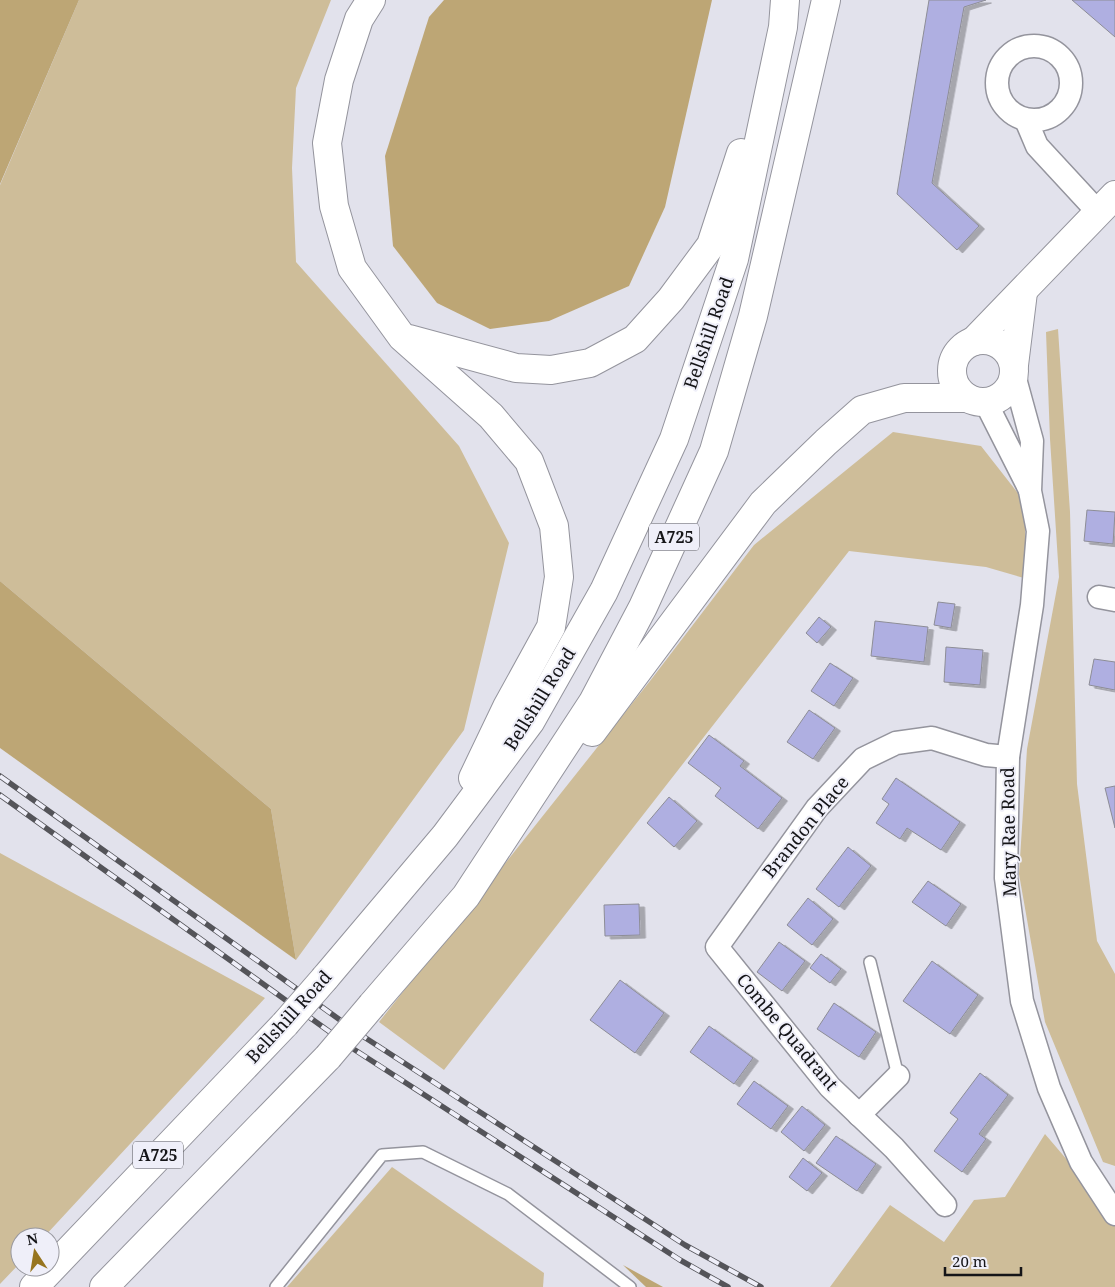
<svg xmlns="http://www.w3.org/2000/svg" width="1115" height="1287" font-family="'Noto Serif',serif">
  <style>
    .green { fill: #cebd99 }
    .forest { fill: #bda675 }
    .building { fill: #afafe1; stroke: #8d8d96; filter: url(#shadow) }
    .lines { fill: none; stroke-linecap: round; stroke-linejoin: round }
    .lane-casing { stroke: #94949d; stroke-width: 14 }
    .street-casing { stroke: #94949d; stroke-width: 25 }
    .secondary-casing { stroke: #94949d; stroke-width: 30 }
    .highway-casing { stroke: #94949d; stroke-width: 30 }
    .lane { stroke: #fff; stroke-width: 11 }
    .street { stroke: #fff; stroke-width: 22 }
    .secondary { stroke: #fff; stroke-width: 28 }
    .highway { stroke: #fff; stroke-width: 28 }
    .rail-casing { stroke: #545459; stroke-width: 5.5 }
    .rail { stroke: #efeff9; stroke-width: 4; stroke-dasharray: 11; stroke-linecap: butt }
    .highway-bridge-casing { stroke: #94949d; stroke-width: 30; stroke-linecap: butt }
    .highway-bridge { stroke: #fff; stroke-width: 28 }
    .labels { text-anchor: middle; stroke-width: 4; stroke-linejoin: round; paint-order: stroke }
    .shield { fill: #efeff9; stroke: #56565c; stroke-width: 1 }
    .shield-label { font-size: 16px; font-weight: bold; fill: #151518 }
    .street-label { font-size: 18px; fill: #151518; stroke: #efeff9 }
  </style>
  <defs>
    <filter id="shadow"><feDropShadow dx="5.5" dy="3" stdDeviation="0" flood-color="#0004"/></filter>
  </defs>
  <rect width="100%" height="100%" fill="#e2e2ec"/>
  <g class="green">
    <path d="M79 0H331L296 88 292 168 296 262 459 446 509 543 464 730 296 960 271 809 0 581V185Z"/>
    <path d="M1058 329 1070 512 1077 784 1097 941 1115 974V1166L1103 1162 1045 1022 1019 874 1027 749 1059 577 1050 439 1046 332Z"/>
    <path d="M893 432 981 446 1024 501 1027 579 986 567 849 551 444 1070 379 1022 650 681 754 545Z"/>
    <path d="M0 853 265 998 44 1237H20V1263L0 1284Z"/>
    <path d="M1045 1134 1115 1216V1287H830L890 1205 944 1242 974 1200 1005 1197Z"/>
    <path d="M392 1167 544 1273 543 1287H287Z"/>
  </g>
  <g class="forest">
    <path d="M0 0H79L0 184Z"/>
    <path d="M444 0H712L665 207 629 286 549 321 490 329 437 303 393 246 385 156 429 17Z"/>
    <path d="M0 581 271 809 296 960 0 748Z"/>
    <path d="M623 1265 663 1287H646Z"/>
  </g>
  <g class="building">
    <path d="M929 0H986L964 7 932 183 979 226 957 250 897 194Z"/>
    <path d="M1072 0H1115V37Z"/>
    <path d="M1087 510 1115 512 1113 544 1084 541Z"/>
    <path d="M938 602 955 604 951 628 934 625Z"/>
    <path d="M819 617 831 627 817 643 806 633Z"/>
    <path d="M875 621 928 627 924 662 871 656Z"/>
    <path d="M946 647 983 650 980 685 944 682Z"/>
    <path d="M1094 659 1115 662V690L1089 685Z"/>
    <path d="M830 663 853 678 834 706 811 691Z"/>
    <path d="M809 710 835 728 813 759 787 742Z"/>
    <path d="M709 735 744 761 740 766 782 798 758 829 715 796 721 788 688 763Z"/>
    <path d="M896 778 960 822 941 850 907 828 900 839 876 823 889 804 882 799Z"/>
    <path d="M1115 786V828L1105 788Z"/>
    <path d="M669 797 697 821 674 847 647 823Z"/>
    <path d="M848 847 871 866 839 907 816 889Z"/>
    <path d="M928 881 961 904 946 926 912 902Z"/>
    <path d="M808 898 833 919 812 945 787 925Z"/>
    <path d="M639 904 640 935 605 936 604 905Z"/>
    <path d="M779 942 805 961 782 991 757 972Z"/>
    <path d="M821 954 841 969 830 983 810 968Z"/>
    <path d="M932 961 978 995 950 1034 903 1001Z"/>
    <path d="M620 980 664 1013 635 1053 590 1020Z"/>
    <path d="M834 1003 876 1032 859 1057 817 1029Z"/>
    <path d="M709 1026 753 1058 734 1084 690 1052Z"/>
    <path d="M980 1073 1008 1095 979 1134 986 1139 962 1172 934 1151 958 1119 950 1113Z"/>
    <path d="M754 1081 788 1106 771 1129 737 1104Z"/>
    <path d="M802 1106 825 1125 804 1151 781 1132Z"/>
    <path d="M836 1136 876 1164 857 1191 816 1163Z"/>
    <path d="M803 1158 822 1173 807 1191 789 1177Z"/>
  </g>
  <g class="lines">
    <defs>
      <g id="lane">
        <path d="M870 962 898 1076"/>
        <path d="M276 1287 382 1155 423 1152 508 1194 630 1287"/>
      </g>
      <g id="street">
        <circle cx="1034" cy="83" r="37"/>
        <path d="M1026 120 1037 146 1098 212"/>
        <path d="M1014 375 1032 441 1030 491 1038 531 1032 605 1008 757 1006 878 1022 1001 1049 1088 1081 1162 1115 1214"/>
        <path d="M986 403 1029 488"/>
        <path d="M1099 597 1115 600"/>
        <path d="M859 1115 898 1076"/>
        <path d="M945 1205 894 1148 830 1087 717 947 817 808 863 759 896 743 932 738 986 755 1008 757"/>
      </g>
      <g id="secondary">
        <circle cx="983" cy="371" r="31"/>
        <path d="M974 341 1115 195"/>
        <path d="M1014 365 1023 292"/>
      </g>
      <g id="highway">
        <path d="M371 0 359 19 339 80 327 143 334 206 352 268 402 337 491 416 529 461 554 526 559 577 551 627 507 707 473 778"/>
        <path d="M409 339 516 368 551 370 590 363 635 339 671 299 711 245 741 153"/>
        <path d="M592 732 763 503 826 442 862 410 904 398H967"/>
        <path d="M325 978 445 836 530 722 604 591 674 439 734 259 783 27 785 0"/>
        <path d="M372 1005 466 896 593 702 643 607 714 451 753 316 826 0"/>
        <path d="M34 1287 285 1024"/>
        <path d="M104 1287 328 1057"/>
      </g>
    </defs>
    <use href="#lane" class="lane-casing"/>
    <use href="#street" class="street-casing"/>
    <use href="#secondary" class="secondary-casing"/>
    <use href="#highway" class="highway-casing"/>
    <use href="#lane" class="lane"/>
    <use href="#street" class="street"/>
    <use href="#secondary" class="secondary"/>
    <use href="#highway" class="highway"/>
    <defs>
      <g id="rail">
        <path d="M0 776 361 1035 685 1245 761 1287"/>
        <path d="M0 795 355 1050 680 1260 728 1287"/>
      </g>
    </defs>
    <use href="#rail" class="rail-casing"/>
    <use href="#rail" class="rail"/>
    <defs>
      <g id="highway-bridge">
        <path d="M285 1024 325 978"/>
        <path d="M328 1057 372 1005"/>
      </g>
    </defs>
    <use href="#highway-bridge" class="highway-bridge-casing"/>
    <use href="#highway-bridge" class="highway-bridge"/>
  </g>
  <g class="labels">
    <g class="shield">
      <rect x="649" y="523.5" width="50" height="27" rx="4"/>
      <rect x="133" y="1141.5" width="50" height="27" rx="4"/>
    </g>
    <g class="shield-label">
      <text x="674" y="543">A725</text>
      <text x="158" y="1161">A725</text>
    </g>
    <g class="street-label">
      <text transform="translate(709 333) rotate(-71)" y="6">Bellshill Road</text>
      <text transform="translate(540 699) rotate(-58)" y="6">Bellshill Road</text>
      <text transform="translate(806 827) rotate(-51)" y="6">Brandon Place</text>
      <text transform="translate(1009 832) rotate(-91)" y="6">Mary Rae Road</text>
      <text transform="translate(289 1017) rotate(-48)" y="6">Bellshill Road</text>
      <text transform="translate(787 1032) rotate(50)" y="6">Combe Quadrant</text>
    </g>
  </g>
  <g transform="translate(35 1252) rotate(348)"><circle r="24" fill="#efeff9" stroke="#98989f"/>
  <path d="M0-4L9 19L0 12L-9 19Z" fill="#97751f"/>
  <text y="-8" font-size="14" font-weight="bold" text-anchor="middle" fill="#151518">N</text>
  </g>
  <path d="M945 1267v8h76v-8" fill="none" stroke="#151518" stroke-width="2.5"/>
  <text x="952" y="1267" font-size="15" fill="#151518" stroke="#efeff9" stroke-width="4" paint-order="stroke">20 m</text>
</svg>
